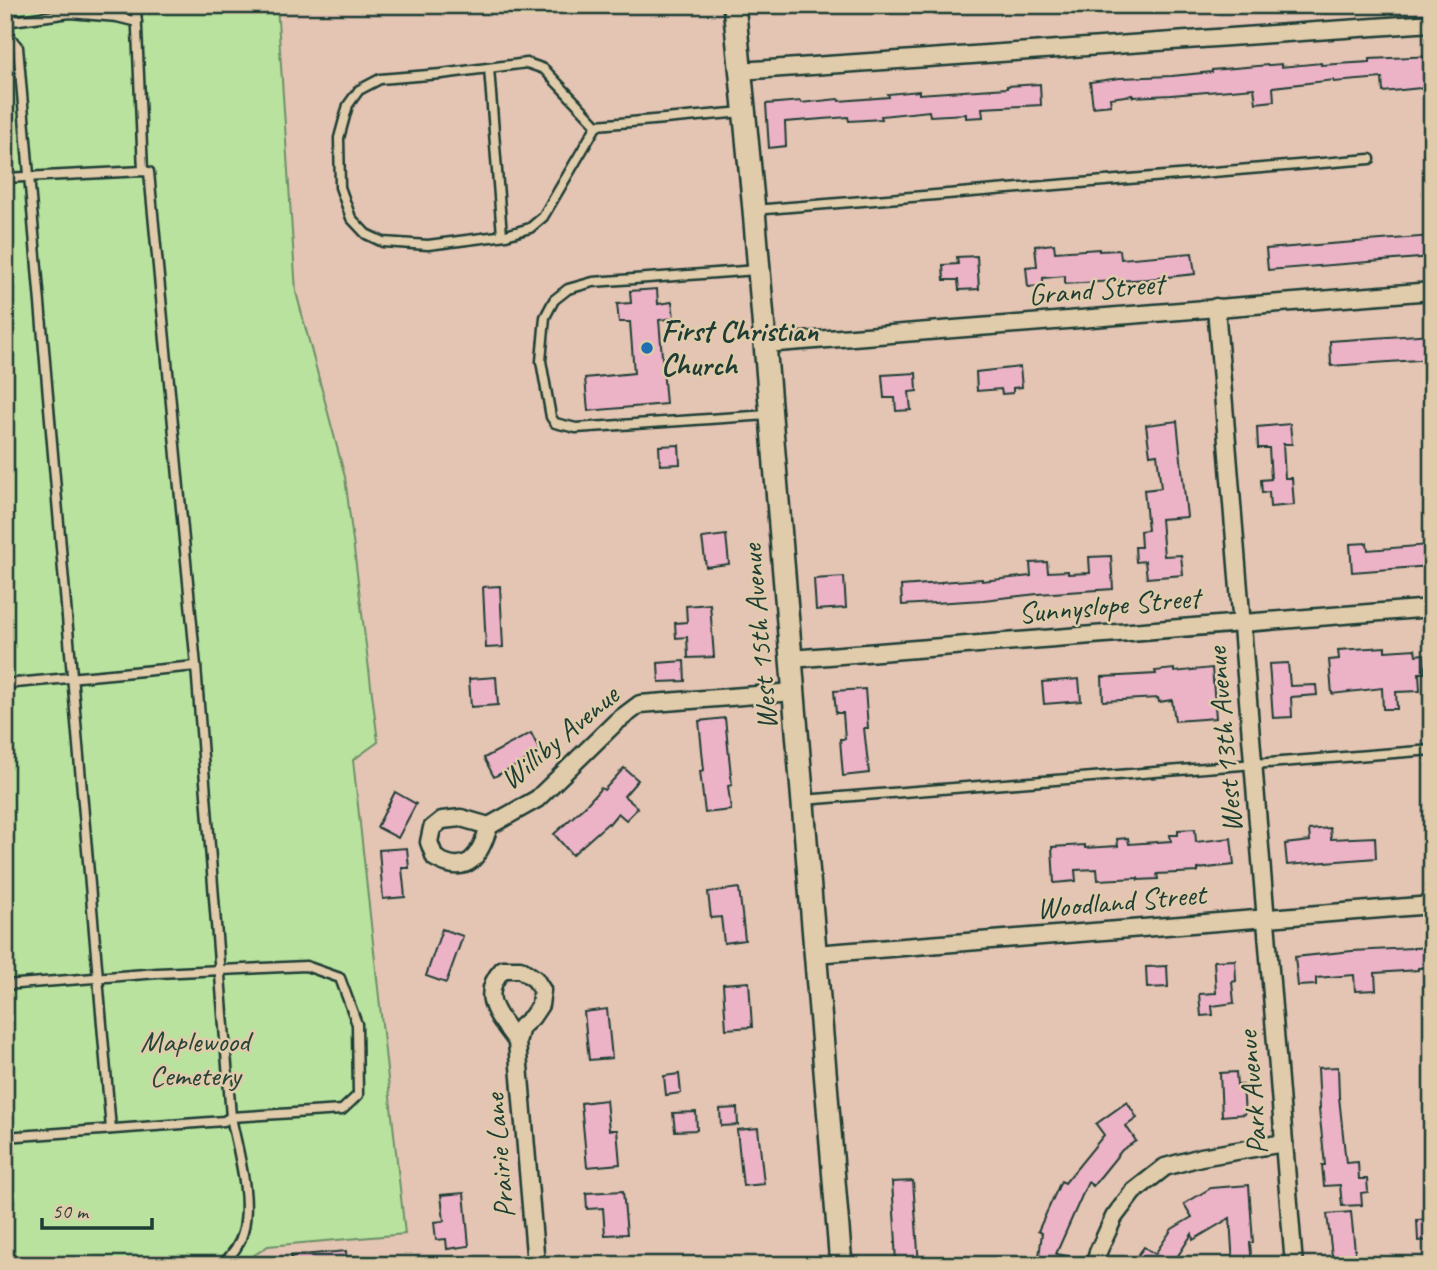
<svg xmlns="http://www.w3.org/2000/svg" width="1437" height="1270" font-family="Caveat,sans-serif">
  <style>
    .green { fill: #b9e29e; stroke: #6c9069; stroke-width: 2 }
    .building { fill: #ecb3c7; stroke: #1f3d34; stroke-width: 2 }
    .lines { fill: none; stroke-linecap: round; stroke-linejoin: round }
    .lane-casing { stroke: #1f3d34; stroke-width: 13 }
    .street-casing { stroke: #1f3d34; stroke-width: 21 }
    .secondary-casing { stroke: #1f3d34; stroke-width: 26 }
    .lane { stroke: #e0cbaa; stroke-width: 8 }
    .street { stroke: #e0cbaa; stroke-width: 16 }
    .secondary { stroke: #e0cbaa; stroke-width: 21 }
    .poi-dot { fill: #1f6fb2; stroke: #e0cbaa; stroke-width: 2.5 }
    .labels { text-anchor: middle; stroke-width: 5; stroke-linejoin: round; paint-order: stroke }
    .street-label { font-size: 30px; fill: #1f3d34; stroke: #e0cbaa }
    .poi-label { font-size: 30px; font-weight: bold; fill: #1f3d34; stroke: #e0cbaa; text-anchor: start }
    .park-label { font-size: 30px; fill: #274539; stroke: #e0cbaa }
  </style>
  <rect width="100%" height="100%" fill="#e4c4b3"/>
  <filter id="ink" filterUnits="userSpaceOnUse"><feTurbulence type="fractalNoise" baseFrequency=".0143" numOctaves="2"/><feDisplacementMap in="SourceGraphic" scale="14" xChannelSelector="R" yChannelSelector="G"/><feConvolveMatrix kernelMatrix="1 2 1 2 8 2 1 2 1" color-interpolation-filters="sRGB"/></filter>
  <g filter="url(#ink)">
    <path class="green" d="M5 5H277L296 292 345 477 378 742 353 760 405 1234 268 1246 244 1262 243 1265H5Z"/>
    <g class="building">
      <path d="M1432 56V74H1430V87L1383 92 1382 78 1334 82V80L1273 87 1274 101 1256 103 1254 88 1171 95 1133 97V95L1110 98 1111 105 1093 107 1090 82 1120 78 1172 76 1212 72V70L1281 64V67L1321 63V65L1370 62V59Z"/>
      <path d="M1040 84 1041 105 982 108 983 117 966 118V114L930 116 929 111 881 116 882 119 849 121 848 117 785 122 786 146 769 148 766 104 801 101V103L838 99 839 101 889 97 888 94 919 91V94L1007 88V86Z"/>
      <path d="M1432 236V257L1268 270 1266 249Z"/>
      <path d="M1054 244 1055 252 1099 249V251L1120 250 1121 259 1192 253 1195 274 1148 279 1065 284V276L1043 278V286L1028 287 1026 267 1037 266 1035 246Z"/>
      <path d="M977 256 979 289 959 290 958 280H944L943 265 958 264 957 257Z"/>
      <path d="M657 289 658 304 672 302 674 318 659 320 666 404 588 411 585 378 634 373 630 322H619L617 304 631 303 630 291Z"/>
      <path d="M1432 334V359L1331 366 1330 341Z"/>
      <path d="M1020 367 1022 387 1013 388V393L1002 394 1001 389 977 391 976 372Z"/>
      <path d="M916 373 917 391 909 392 911 410 896 411 895 398H884L882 375Z"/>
      <path d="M1177 421 1187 517 1161 519 1164 556 1181 555 1183 575 1147 578 1145 561 1136 562 1135 547H1141L1140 531 1148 530 1144 490 1161 488 1157 454 1150 455 1146 425Z"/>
      <path d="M1290 424 1292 444H1283L1285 478H1292L1294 505 1270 507 1269 492 1262 493 1261 480 1271 479 1269 448H1258L1257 427Z"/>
      <path d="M679 445 680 464 660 465 659 446Z"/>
      <path d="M726 535 729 564 706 567 702 538Z"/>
      <path d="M1367 543 1368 550 1429 545 1430 566 1352 572 1350 544Z"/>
      <path d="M1111 556 1113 589 1037 594 983 600 902 605 901 586 941 583V582L982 579V581L1031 576 1030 563 1047 562 1048 572 1068 571V574L1090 573 1089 557Z"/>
      <path d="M844 577 846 608 816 610 814 579Z"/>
      <path d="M500 586 503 647 486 648 483 587Z"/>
      <path d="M710 604 714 657 688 658 687 637 676 638 675 623 687 622 686 606Z"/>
      <path d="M1385 647V651L1415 649 1416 655 1424 654 1425 673H1419L1420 691 1396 692 1397 709H1383L1382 688 1332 694 1329 660 1339 659 1338 650Z"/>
      <path d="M684 661 685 681 659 682 658 663Z"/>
      <path d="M1288 663 1290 686 1316 685 1317 695 1291 697 1292 717 1273 718 1269 664Z"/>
      <path d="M1212 668 1216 718 1175 721 1172 700 1159 702 1158 698 1103 701 1102 677 1156 674 1155 671 1174 669V672Z"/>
      <path d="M496 677 498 705 471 707 469 679Z"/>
      <path d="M1079 679 1081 701 1044 704 1042 682Z"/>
      <path d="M865 689 868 728H864L869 773 843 776 840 739H845L843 713H836L834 691Z"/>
      <path d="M725 718 732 785 728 786 731 810 705 813 700 771 704 770 699 721Z"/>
      <path d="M531 733 541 753 494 777 484 758Z"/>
      <path d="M624 768 638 780 624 796 638 808 626 820 618 813 609 824 608 823 572 855 554 834 585 806 601 788 604 790Z"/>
      <path d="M395 792 416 804 398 838 377 827Z"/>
      <path d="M1330 828 1331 839 1375 837 1376 858 1287 865 1285 844 1310 841 1309 830Z"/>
      <path d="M1195 829 1196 842 1231 838 1234 865 1198 869V872L1157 874 1158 879 1138 880V878L1098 880 1097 869 1075 870 1076 881 1054 883 1052 847 1085 845V848L1118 846 1117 839 1128 838 1129 844 1171 841 1170 835H1178V830Z"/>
      <path d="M407 848 409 868H402L405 897 383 899 379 850Z"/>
      <path d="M739 888 745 940 724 943 721 917 711 918 708 892Z"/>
      <path d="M442 929 463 936 446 983 426 976Z"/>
      <path d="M1432 947V967L1418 968V970L1375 973 1376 990 1355 991 1354 975 1316 978V985L1298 986 1295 957 1352 951Z"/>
      <path d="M1235 960 1236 981 1232 982 1234 1003 1212 1006 1213 1015 1201 1016 1199 994 1216 993 1214 961Z"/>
      <path d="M1167 966 1168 987 1147 988 1146 967Z"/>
      <path d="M749 982 752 1027 726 1029 723 984Z"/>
      <path d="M607 1009 612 1058 589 1060 584 1012Z"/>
      <path d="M1338 1067 1339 1097 1346 1163 1358 1162 1359 1179H1367L1368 1192 1361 1193 1362 1205 1342 1206 1340 1185 1324 1186 1322 1165H1325L1319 1109 1320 1108 1318 1068Z"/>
      <path d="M1236 1072 1237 1085H1243L1245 1114 1222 1116 1220 1073Z"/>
      <path d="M679 1074 681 1093 666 1095 664 1076Z"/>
      <path d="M606 1100 609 1130H617L620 1164 587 1167 581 1103Z"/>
      <path d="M1127 1102 1137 1118 1126 1126 1136 1141 1122 1150 1093 1186 1088 1182 1056 1254 1079 1258V1265H1038L1042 1233 1038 1231 1061 1181 1065 1183 1104 1135 1096 1124Z"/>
      <path d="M737 1108 738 1125 721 1126 720 1109Z"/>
      <path d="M696 1112 697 1130 675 1131 673 1113Z"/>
      <path d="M758 1128 764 1184 743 1186 737 1130Z"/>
      <path d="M913 1181 919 1265H896L895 1243H896L892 1182Z"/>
      <path d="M1249 1185 1253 1243H1250L1252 1265H1233L1230 1218 1193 1240 1192 1234 1172 1265H1131L1144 1247 1155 1254 1172 1229 1192 1217 1184 1204 1211 1188Z"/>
      <path d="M623 1191 627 1234 605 1235 603 1208 587 1209 586 1193Z"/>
      <path d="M464 1193 469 1246 447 1249 446 1239 436 1240 434 1222 444 1221 441 1195Z"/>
      <path d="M1351 1212 1356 1261 1333 1264 1327 1214Z"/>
      <path d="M1432 1219V1240L1418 1241 1417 1220Z"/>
      <path d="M346 1251 347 1265H292L291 1256Z"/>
    </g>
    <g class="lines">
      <defs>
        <g id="lane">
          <path d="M136 5 143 171"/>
          <path d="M5 22 70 13 117 17 137 22"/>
          <path d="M8 22 9 36 18 47 111 1129"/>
          <path d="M527 63 544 69 597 125 543 217 530 228 506 235 428 245 383 242 366 234 351 218 340 187 339 138 348 105 359 90 380 79 441 74Z"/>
          <path d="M489 68 502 235"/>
          <path d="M597 125 743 112"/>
          <path d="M5 178 143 171 149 172 196 666 231 1117C238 1152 252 1197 243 1232 240 1245 231 1256 222 1265"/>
          <path d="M754 210 1370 159"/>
          <path d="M757 270 593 282 568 289 554 300 545 317 541 361 551 417 555 423 576 428 768 415"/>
          <path d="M5 684 196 666"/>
          <path d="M803 800 1432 750"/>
          <path d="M5 985 158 973 306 966 340 978 357 1024 358 1095 342 1110 231 1117 224 1121 5 1137"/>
        </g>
        <g id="street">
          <path d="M740 71 1432 23"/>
          <path d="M1216 307 1294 1265"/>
          <path d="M765 344 1432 291"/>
          <path d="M791 659 1432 608"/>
          <path d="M461 818 489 826C480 856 468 877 435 858L429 842 432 828 442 820Z"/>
          <path d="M489 826 537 799 616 722 640 704 794 692"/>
          <path d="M815 954 1432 905"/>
          <path d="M517 1042C500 1017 477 997 503 969H520L535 979 542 990 540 1005 532 1017 521 1027 517 1042 536 1265"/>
          <path d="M1095 1265 1098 1252 1114 1217 1133 1192 1165 1167 1201 1157 1284 1143"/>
        </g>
        <path id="secondary" d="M734 5 754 210 841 1265"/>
      </defs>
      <use href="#lane" class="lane-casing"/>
      <use href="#street" class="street-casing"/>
      <use href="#secondary" class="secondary-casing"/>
      <use href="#lane" class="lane"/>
      <use href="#street" class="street"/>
      <use href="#secondary" class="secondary"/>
    </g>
  </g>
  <circle class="poi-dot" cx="647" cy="348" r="7"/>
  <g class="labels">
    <g class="street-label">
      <text transform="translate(1096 289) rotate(-5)" y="10">Grand Street</text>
      <text transform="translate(1109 605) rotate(-5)" y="10">Sunnyslope Street</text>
      <text transform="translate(759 637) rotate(-95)" y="10">West 15th Avenue</text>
      <text transform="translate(559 737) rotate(-40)" y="10">Williby Avenue</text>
      <text transform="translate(1224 740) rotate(-95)" y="10">West 13th Avenue</text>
      <text transform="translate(1121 901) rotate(-5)" y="10">Woodland Street</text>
      <text transform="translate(1252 1093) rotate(-95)" y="10">Park Avenue</text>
      <text transform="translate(499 1156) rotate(-95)" y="10">Prairie Lane</text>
    </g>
    <g class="poi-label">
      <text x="661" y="341">First Christian<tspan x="661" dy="34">Church</tspan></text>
    </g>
    <g class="park-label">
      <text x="195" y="1051">Maplewood<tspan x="195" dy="34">Cemetery</tspan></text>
    </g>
  </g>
  <rect width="1437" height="1270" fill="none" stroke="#e0cbaa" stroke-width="28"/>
  <rect x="14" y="14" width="1409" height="1242" fill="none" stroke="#1f3d34" stroke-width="2.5" filter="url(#ink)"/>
  <path d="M42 1218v10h110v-10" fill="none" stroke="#1f3d34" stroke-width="3.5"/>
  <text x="52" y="1218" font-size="21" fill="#1f3d34" stroke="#e0cbaa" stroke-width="5" paint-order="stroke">50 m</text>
</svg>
